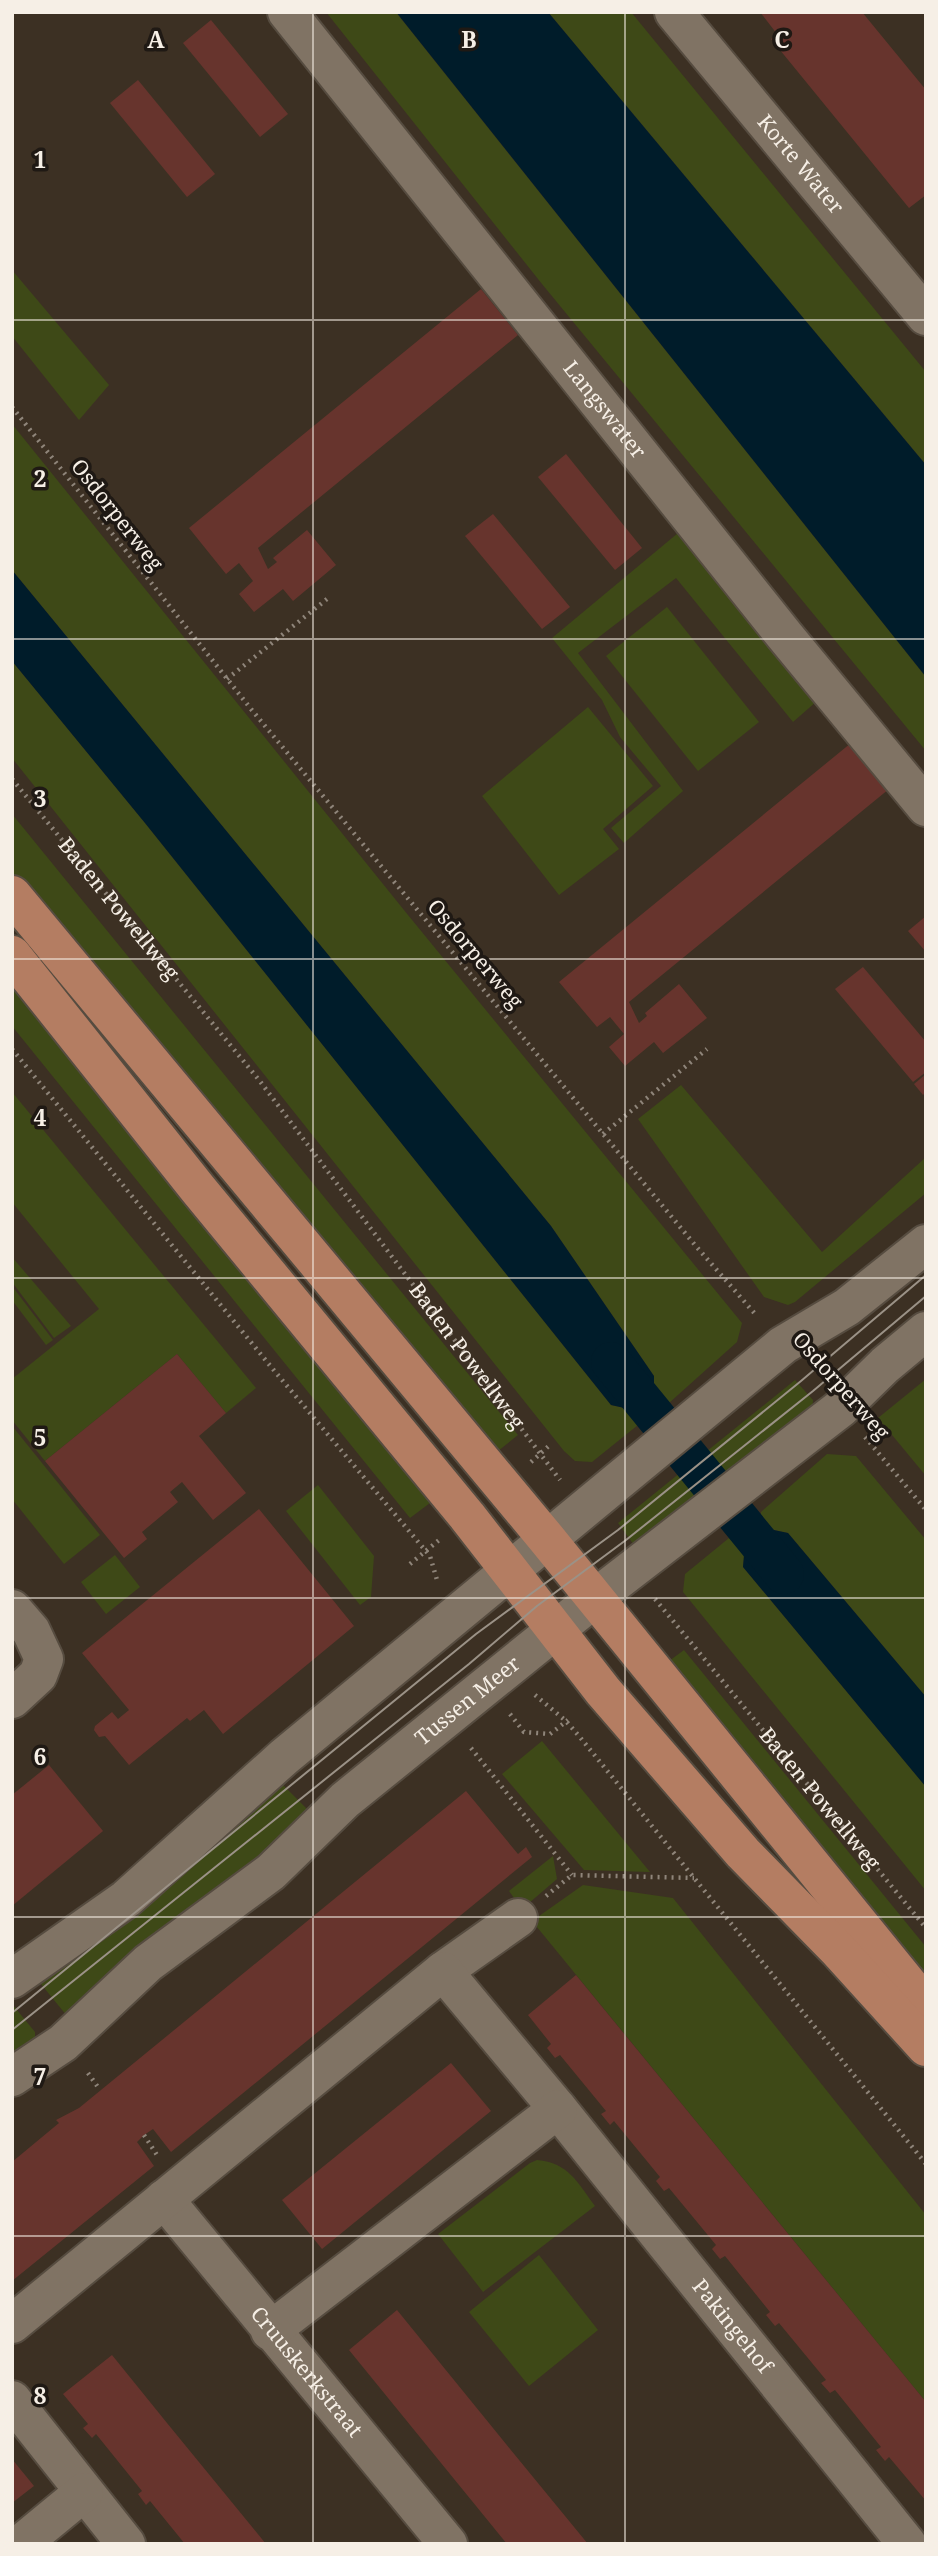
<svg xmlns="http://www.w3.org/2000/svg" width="938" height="2556" font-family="'Noto Serif',serif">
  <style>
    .green { fill: #3e4917 }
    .water { fill: #001c2a }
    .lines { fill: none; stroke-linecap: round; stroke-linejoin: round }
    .canal { stroke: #001c2a; stroke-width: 40 }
    .building { fill: #67342d }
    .minor-casing { stroke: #564c40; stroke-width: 42 }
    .major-casing { stroke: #564c40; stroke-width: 42 }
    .path { stroke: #8f857a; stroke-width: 4.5; stroke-dasharray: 2 5; stroke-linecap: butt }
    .minor { stroke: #807364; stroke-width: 38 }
    .major { stroke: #b47d62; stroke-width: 38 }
    .tram { stroke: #9b9287; stroke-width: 2 }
    .grid { fill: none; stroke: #f6efe6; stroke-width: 2; stroke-opacity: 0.55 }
    .labels { text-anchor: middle; stroke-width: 7; stroke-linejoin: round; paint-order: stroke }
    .street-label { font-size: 21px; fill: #f6efe6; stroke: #1f1914 }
    .grid-label { font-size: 23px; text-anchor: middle; font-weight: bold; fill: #f6efe6; stroke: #1f1914; stroke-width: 7; stroke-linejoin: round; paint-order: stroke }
  </style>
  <rect width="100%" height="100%" fill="#3c3023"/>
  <g class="green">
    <path d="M326 12H396L403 21 926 677V751L542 284Z"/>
    <path d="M548 12H631L926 372V465Z"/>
    <path d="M12 270 109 385 79 420 12 336Z"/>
    <path d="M12 424 408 915 742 1323 737 1342 669 1403 654 1400V1376L551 1226 12 570Z"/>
    <path d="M678 533 817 701 793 722 676 578 578 653 683 791 624 843 611 828 661 786 620 737 602 700 552 638Z"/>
    <path d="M667 607 759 722 698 771 606 656Z"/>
    <path d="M12 661 145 823 611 1405 638 1411V1425L592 1462 575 1461 564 1451 12 758Z"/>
    <path d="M588 707 653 786 603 829 619 849 559 895 482 796Z"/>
    <path d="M12 814 518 1435 493 1455 424 1375 12 873Z"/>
    <path d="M12 972 270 1289 430 1503 410 1518 12 1026Z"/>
    <path d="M681 1085 822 1252 926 1157V1193L795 1302 788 1305 764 1297 638 1119Z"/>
    <path d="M12 1092 256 1388 226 1413 177 1354 45 1461 12 1420V1379L99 1309 12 1202Z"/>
    <path d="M12 1257 71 1326 54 1338 12 1282Z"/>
    <path d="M12 1286 53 1340 46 1345 12 1300Z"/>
    <path d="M926 1379V1476L878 1418Z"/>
    <path d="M795 1380 813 1400 812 1411 634 1545 618 1523Z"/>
    <path d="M13 1427 100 1535 64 1564 12 1499Z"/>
    <path d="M827 1454 856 1456 926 1540V1697L788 1533 760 1527 761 1512Z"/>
    <path d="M318 1485 374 1556 371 1597 360 1605 286 1511Z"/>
    <path d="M729 1538 746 1540 743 1567 926 1787V1891L683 1592 685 1574Z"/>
    <path d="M115 1555 140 1587 106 1614 81 1582Z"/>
    <path d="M684 1650 926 1947V1985L665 1664Z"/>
    <path d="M542 1741 650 1872 584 1870 502 1774Z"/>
    <path d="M275 1782 283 1785 310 1812 318 1809 67 2016 36 1978Z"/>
    <path d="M553 1856 557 1879 522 1909 509 1891Z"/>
    <path d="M583 1885 673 1898 926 2215V2402L532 1921Z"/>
    <path d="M12 2004 35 2032V2040L12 2064Z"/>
    <path d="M537 2160C569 2163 577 2182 595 2206L483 2292 438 2234 530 2163Z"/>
    <path d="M539 2255 598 2330 529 2386 469 2312Z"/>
  </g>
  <g class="water">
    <path d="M396 12H548L926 465V677Z"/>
    <path d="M12 570 551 1226 654 1376V1400L638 1411 611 1405 145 823 12 661Z"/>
    <path d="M760 1527 788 1533 926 1697V1787L743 1567C745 1549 743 1535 760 1527Z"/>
  </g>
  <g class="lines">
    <path class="canal" d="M611 1362 784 1574"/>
  </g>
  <g class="building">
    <path d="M760 12H862L926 90V195L909 208 771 39 777 34Z"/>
    <path d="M211 20 288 114 260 137 183 43Z"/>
    <path d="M138 80 215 174 187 197 110 103Z"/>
    <path d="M481 289 518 335 258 548 268 569 277 562 273 558 307 530 336 565 293 601 283 589 254 612 239 594 253 581 239 563 226 574 189 528Z"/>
    <path d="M566 454 642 548 615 570 538 477Z"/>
    <path d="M493 514 570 607 542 629 465 536Z"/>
    <path d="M851 743 889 789 629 1002 639 1023 647 1016 645 1013 679 984 707 1018 663 1053 654 1042 625 1066 609 1047 624 1034 610 1017 597 1027 559 982Z"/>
    <path d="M926 916V952L908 931Z"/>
    <path d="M863 967 926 1042V1072L913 1082 835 989Z"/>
    <path d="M926 1074V1092L923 1095 914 1084Z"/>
    <path d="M177 1354 226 1413 199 1436 246 1493 213 1520 182 1482 170 1492 178 1502 142 1532 147 1539 124 1558 45 1461Z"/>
    <path d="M259 1509 354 1626 223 1734 204 1710 190 1721 187 1718 129 1765 105 1736 99 1737 94 1730 95 1726 112 1712 118 1719 129 1710 82 1653Z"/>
    <path d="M49 1765 103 1831 12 1906V1795Z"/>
    <path d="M466 1791 518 1854 526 1847 532 1857 171 2152 153 2129 144 2135 137 2142 154 2166 12 2281V2162L59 2123 56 2120 79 2108Z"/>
    <path d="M576 1975 926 2402V2501L889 2457 885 2461 876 2450 881 2447 835 2390 830 2393 821 2383 826 2380 779 2323 775 2326 766 2315 770 2312 725 2256 720 2259 712 2249 716 2245 669 2188 664 2191 656 2181 660 2177 614 2121 610 2125 601 2114 606 2111 560 2055 555 2058 547 2048 551 2044 528 2015Z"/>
    <path d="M451 2063 491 2111 322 2249 282 2200Z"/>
    <path d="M397 2310 506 2444 588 2544H507L349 2350Z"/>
    <path d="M112 2355 167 2423 266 2544H185L150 2501 146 2505 138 2494 142 2491 96 2434 92 2438 83 2428 88 2424 63 2394Z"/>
    <path d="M12 2459 34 2486 12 2503Z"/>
  </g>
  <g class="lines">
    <defs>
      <g id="minor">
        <path id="s3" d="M287 12 785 636 926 807"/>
        <path id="s4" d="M674 12 926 316"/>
        <path d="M12 1609 31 1631 44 1659 38 1675 12 1699"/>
        <path d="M443 1971 518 1918"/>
        <path d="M12 1979 126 1899 284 1757 783 1345 847 1307 926 1244"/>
        <path id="s5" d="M12 2077 63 2043 148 1963 271 1872 345 1800 595 1598 841 1408 885 1365 926 1331"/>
        <path id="s6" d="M164 2199 448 2544"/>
        <path id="s7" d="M12 2324 443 1971 558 2109 907 2544"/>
        <path d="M270 2331 558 2109"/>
        <path d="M12 2400 126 2544"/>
        <path d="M21 2544 84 2492"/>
      </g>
      <g id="major">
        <path d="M12 895 546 1538 926 2006"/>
        <path d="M12 955 198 1189 467 1516 603 1691 743 1853 838 1950 926 2047"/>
      </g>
    </defs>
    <use href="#minor" class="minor-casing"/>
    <use href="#major" class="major-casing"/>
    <g class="path">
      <path d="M12 407 251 709 695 1245 757 1316"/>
      <path d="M227 679 327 599"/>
      <path id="s1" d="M12 779 259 1080 560 1480"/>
      <path d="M12 1049 272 1368 430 1556 437 1580"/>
      <path d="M603 1134 707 1049"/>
      <path d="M865 1437 926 1510"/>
      <path d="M531 1462 551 1444"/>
      <path d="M410 1564 439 1540"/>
      <path id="s2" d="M655 1599 926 1928"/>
      <path d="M535 1695 566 1721 579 1736 926 2164"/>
      <path d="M510 1714 524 1732 550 1734 568 1720"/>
      <path d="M471 1748 572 1875"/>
      <path d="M546 1896 572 1875 694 1878"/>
      <path d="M88 2073 100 2090"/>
      <path d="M144 2135 157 2155"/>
    </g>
    <use href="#minor" class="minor"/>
    <use href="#major" class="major"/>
    <g class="tram">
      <path d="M12 2013 476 1634 618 1530 801 1381 926 1275"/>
      <path d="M12 2030 469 1664 537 1606 626 1540 813 1391 926 1296"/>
    </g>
  </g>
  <path class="grid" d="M313 12V2544M625 12V2544M12 320H926M12 639H926M12 959H926M12 1278H926M12 1598H926M12 1917H926M12 2236H926"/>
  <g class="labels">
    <g class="street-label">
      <text dy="7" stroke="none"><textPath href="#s4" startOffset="198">Korte Water</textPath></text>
      <text dy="7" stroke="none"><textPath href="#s3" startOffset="509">Langswater</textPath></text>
      <text transform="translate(117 515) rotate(52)" y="7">Osdorperweg</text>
      <text dy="7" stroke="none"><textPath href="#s1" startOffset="168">Baden Powellweg</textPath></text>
      <text transform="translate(475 954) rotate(50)" y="7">Osdorperweg</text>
      <text dy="7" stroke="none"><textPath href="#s1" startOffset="735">Baden Powellweg</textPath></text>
      <text transform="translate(841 1386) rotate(49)" y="7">Osdorperweg</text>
      <text dy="7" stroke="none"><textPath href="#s5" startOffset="592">Tussen Meer</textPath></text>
      <text dy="7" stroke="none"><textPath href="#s2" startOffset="259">Baden Powellweg</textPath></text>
      <text dy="7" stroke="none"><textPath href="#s7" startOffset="1015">Pakingehof</textPath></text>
      <text dy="7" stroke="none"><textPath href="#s6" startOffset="224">Cruuskerkstraat</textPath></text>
    </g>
  </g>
  <g class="grid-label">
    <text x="156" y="48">A</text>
    <text x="469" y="48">B</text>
    <text x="782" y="48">C</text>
    <text x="40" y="168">1</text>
    <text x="40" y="487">2</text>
    <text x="40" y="807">3</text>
    <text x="40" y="1126">4</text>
    <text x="40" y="1446">5</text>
    <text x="40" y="1765">6</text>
    <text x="40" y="2085">7</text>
    <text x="40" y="2404">8</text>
  </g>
  <rect width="938" height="2556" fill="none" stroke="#f6efe6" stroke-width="28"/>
</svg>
